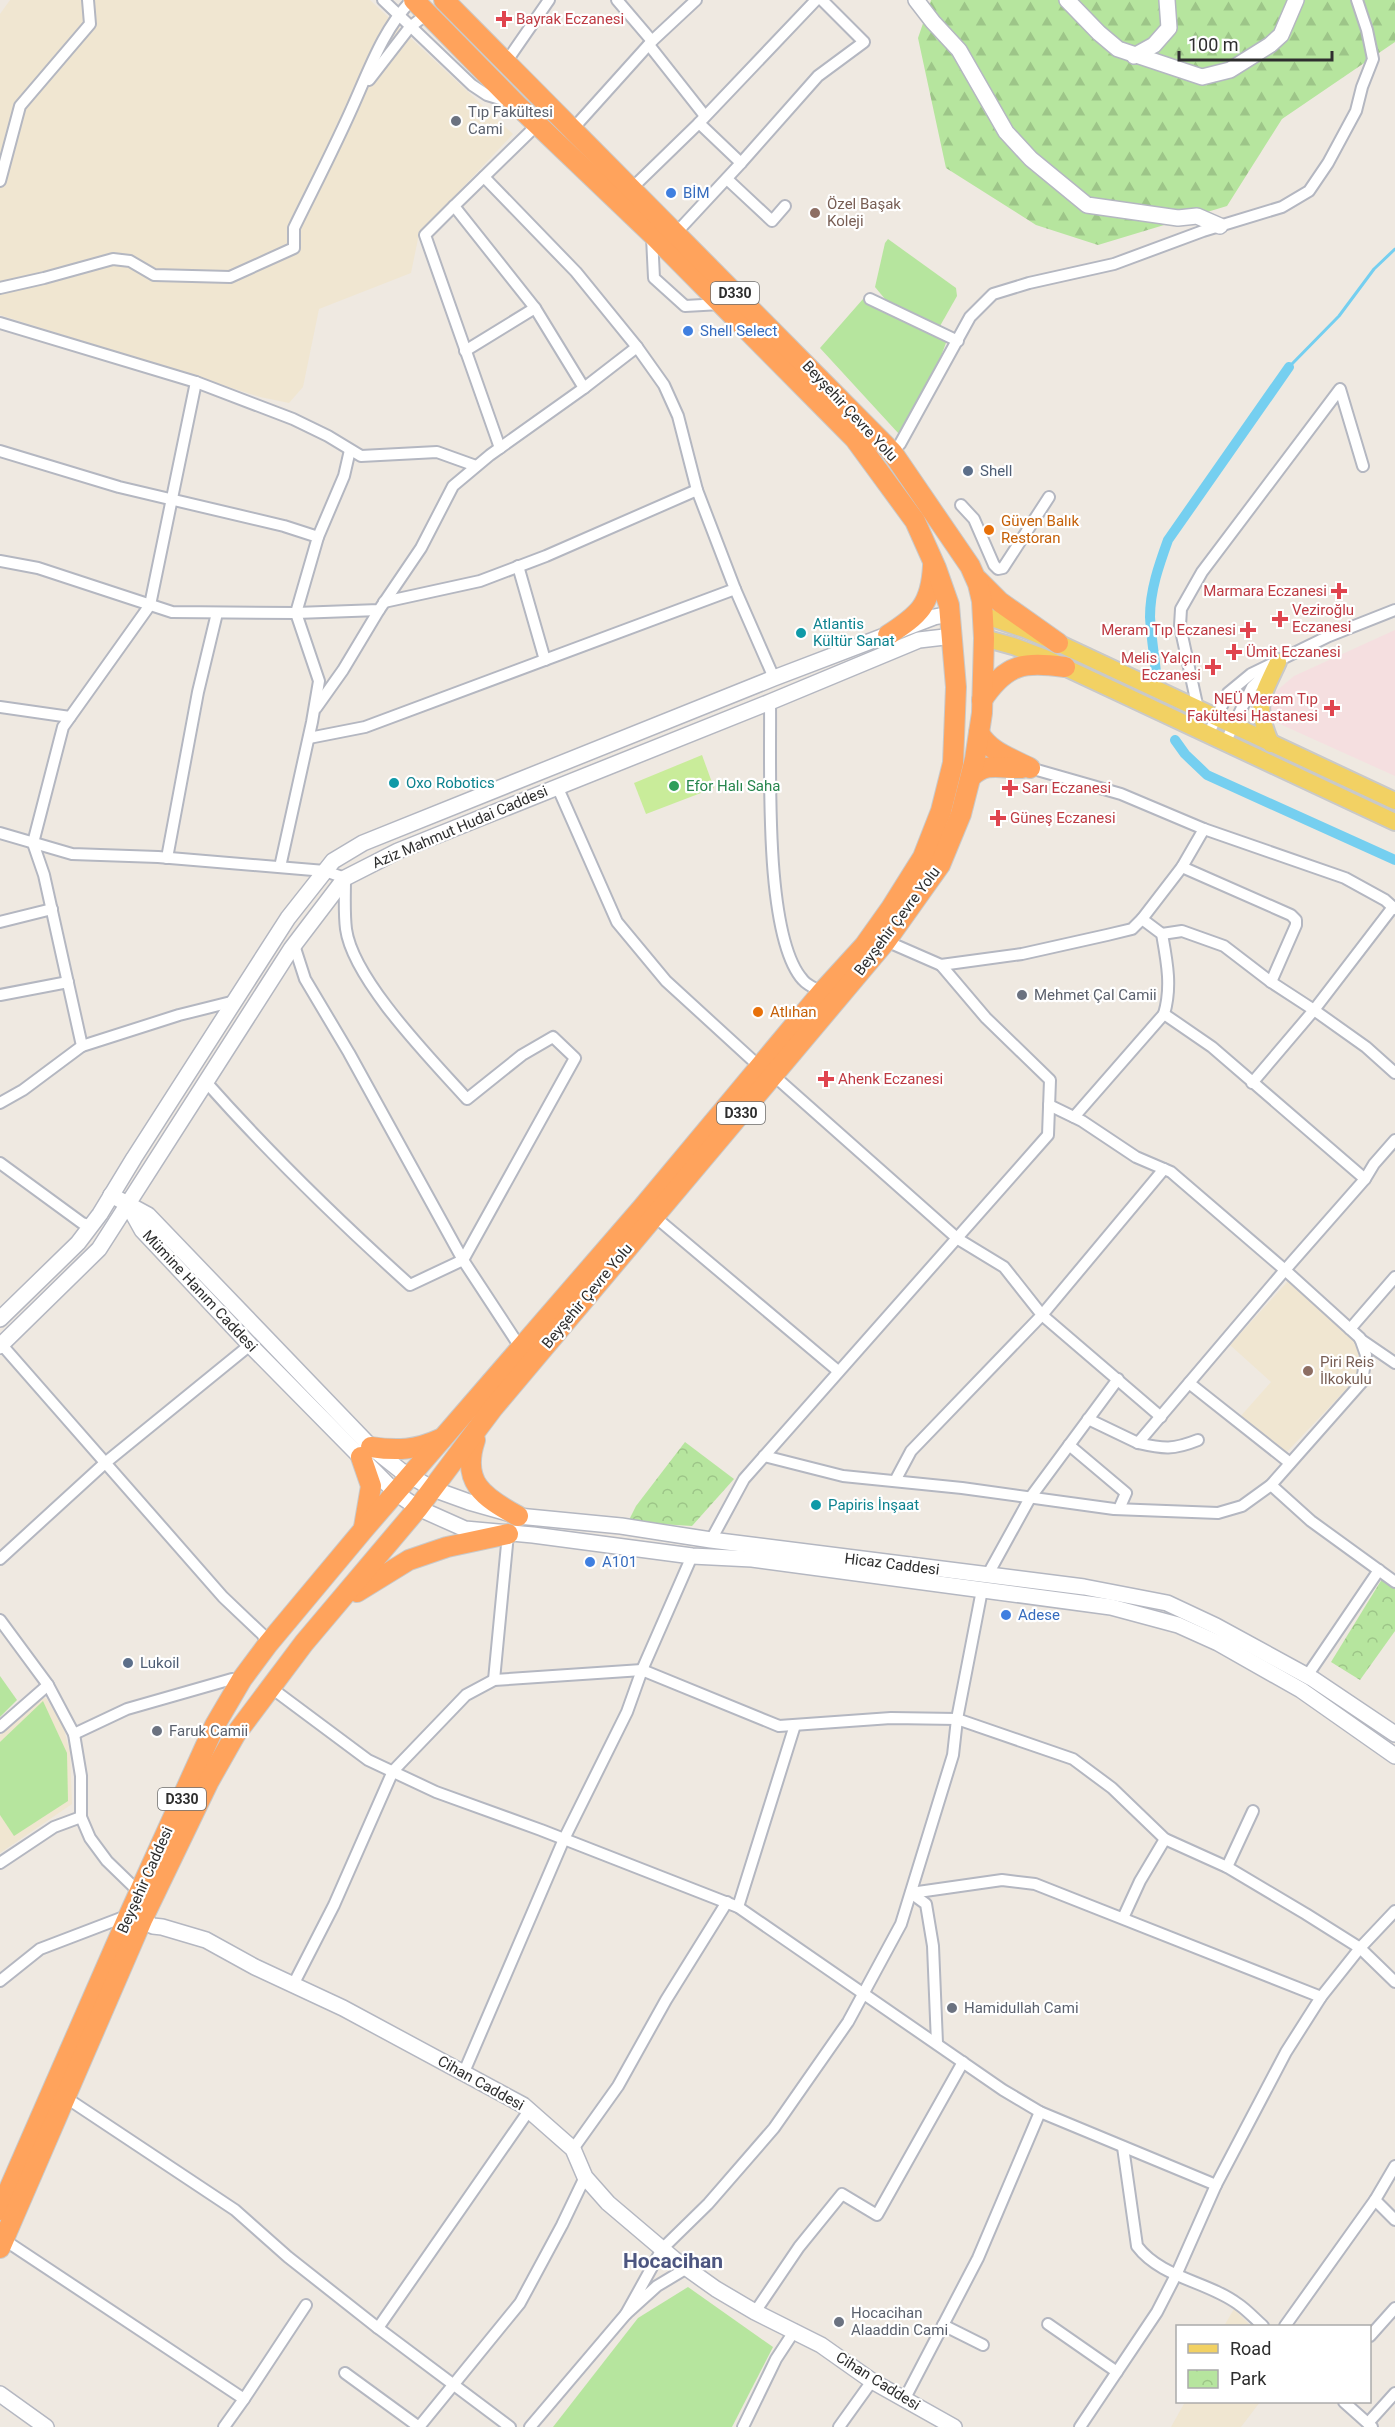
<svg xmlns="http://www.w3.org/2000/svg" width="1395" height="2427" font-family="Roboto,sans-serif">
  <style>
    .education { fill: #f0e6d1 }
    .medical { fill: #f5dfe0 }
    .grass { fill: #b6e59e }
    .forest { fill: url(#forest-firs) }
    .park { fill: url(#park-crowns) }
    .pitch { fill: #c9ec9a }
    .lines { fill: none; stroke-linecap: round; stroke-linejoin: round }
    .stream { stroke: #75cff0; stroke-width: 3 }
    .canal { stroke: #75cff0; stroke-width: 10 }
    .street-casing { stroke: #b4b7c1; stroke-width: 14 }
    .secondary-casing { stroke: #b4b7c1; stroke-width: 18 }
    .primary-casing { stroke: #c9c9c9; stroke-width: 20 }
    .highway-casing { stroke: #c9c9c9; stroke-width: 22 }
    .street { stroke: #fff; stroke-width: 10 }
    .secondary { stroke: #fff; stroke-width: 15 }
    .primary { stroke: #f2d163; stroke-width: 16 }
    .highway { stroke: #ffa35c; stroke-width: 20 }
    .health-dot { fill: #e0444e; stroke: #fff; stroke-width: 2 }
    .worship-dot { fill: #6b7280; stroke: #fff; stroke-width: 2 }
    .shop-dot { fill: #3f7fe0; stroke: #fff; stroke-width: 2 }
    .education-dot { fill: #8d6e63; stroke: #fff; stroke-width: 2 }
    .service-dot { fill: #5c6f8a; stroke: #fff; stroke-width: 2 }
    .food-dot { fill: #e8710a; stroke: #fff; stroke-width: 2 }
    .culture-dot { fill: #0f9aa8; stroke: #fff; stroke-width: 2 }
    .leisure-dot { fill: #2e9e5b; stroke: #fff; stroke-width: 2 }
    .labels { text-anchor: middle; stroke-width: 4.5; stroke-linejoin: round; paint-order: stroke }
    .shield { fill: #fff; stroke: #6d6d6d; stroke-width: 1.5 }
    .shield-label { font-size: 14px; font-weight: bold; fill: #2e2e2e }
    .health-label { font-size: 15px; fill: #be3a42; stroke: #fff; text-anchor: start }
    .worship-label { font-size: 15px; fill: #5b616d; stroke: #fff; text-anchor: start }
    .shop-label { font-size: 15px; fill: #366cbe; stroke: #fff; text-anchor: start }
    .education-label { font-size: 15px; fill: #785e54; stroke: #fff; text-anchor: start }
    .street-label { font-size: 15px; fill: #2e2e2e; stroke: #fff }
    .service-label { font-size: 15px; fill: #4e5e75; stroke: #fff; text-anchor: start }
    .food-label { font-size: 15px; fill: #c56008; stroke: #fff; text-anchor: start }
    .culture-label { font-size: 15px; fill: #0d838f; stroke: #fff; text-anchor: start }
    .leisure-label { font-size: 15px; fill: #27864d; stroke: #fff; text-anchor: start }
    .district-label { font-size: 21px; font-weight: bold; fill: #4d5680; stroke: #fff }
  </style>
  <defs>
    <pattern id="forest-firs" width="22" height="20" patternUnits="userSpaceOnUse" patternTransform="scale(1.5)"><rect width="22" height="20" fill="#b6e59e"/><path d="M5 1l3.5 6h-7zM16 11l3.5 6h-7z" fill="#9dc588"/></pattern>
    <pattern id="park-crowns" width="20" height="18" patternUnits="userSpaceOnUse" patternTransform="scale(1.5)"><rect width="20" height="18" fill="#b6e59e"/><path d="M2 6a3 3 0 1 1 6 0M12 15a3 3 0 1 1 6 0" fill="none" stroke="#9dc588"/></pattern>
  </defs>
  <rect width="100%" height="100%" fill="#efe9e1"/>
  <g class="education">
    <path d="M10 0H370L513 134 419 234 411 273 319 309 303 387 289 403 260 397 0 315V14Z"/>
    <path d="M1289 1280 1357 1342 1360 1362 1355 1380 1285 1454 1239 1418 1271 1382 1230 1345Z"/>
    <path d="M46 1698 63 1726 70 1752 72 1804 0 1853V1735L39 1699Z"/>
    <path d="M1234 2309 1251 2326H1224Z"/>
    <path d="M1185 2402H1260L1241 2427H1171Z"/>
  </g>
  <path class="medical" d="M1395 630V776L1271 720 1269 697 1294 676Z"/>
  <g class="grass">
    <path d="M888 239 956 288 957 296 940 326 890 305 875 287 885 243Z"/>
    <path d="M863 299 902 320 947 340 932 381 899 434 820 348Z"/>
    <path d="M0 1676 17 1700 0 1717Z"/>
    <path d="M43 1701 67 1753 68 1801 14 1836 0 1815V1742Z"/>
    <path d="M688 2287 773 2347 732 2427H553L638 2318Z"/>
  </g>
  <path class="forest" d="M931 0H1395V42L1282 119 1227 206 1098 245 1036 225 946 168 918 38Z"/>
  <g class="park">
    <path d="M685 1442 734 1479 692 1526 628 1522 636 1506Z"/>
    <path d="M1382 1579 1395 1589V1631L1360 1680 1331 1662Z"/>
  </g>
  <path class="pitch" d="M702 755 714 788 646 814 634 783Z"/>
  <g class="lines">
    <path class="stream" d="M1289 367 1339 316 1374 269 1395 249"/>
    <g class="canal">
      <path d="M1156 672C1154 654 1151 635 1150 617 1150 590 1159 565 1168 540L1289 367"/>
      <path d="M1175 740 1185 754 1207 775 1395 860"/>
    </g>
    <defs>
      <g id="street">
        <path d="M383 0 472 85 487 95 510 102"/>
        <path d="M617 0 652 41"/>
        <path d="M649 45 705 116"/>
        <path d="M507 65 511 55 549 0"/>
        <path d="M369 80 410 27 427 14"/>
        <path d="M699 123 816 0"/>
        <path d="M571 131 652 41 696 0"/>
        <path d="M484 177 576 272 637 347"/>
        <path d="M727 179 772 221 785 206"/>
        <path d="M0 181 20 106 90 24 88 0"/>
        <path d="M630 190 699 123 741 163 818 76 864 42 822 0"/>
        <path d="M454 206 425 235 500 448"/>
        <path d="M676 233 741 163"/>
        <path d="M652 237 654 278 685 306 721 304"/>
        <path d="M0 288 44 278 113 259 130 261 154 275 230 277 294 248V228C315 185 337 143 356 99 371 65 385 27 412 0"/>
        <path d="M870 299 958 341"/>
        <path d="M0 323 196 382 293 419 328 436 361 456 437 452 476 466"/>
        <path d="M465 351 535 308"/>
        <path d="M584 388 637 347 664 385 678 416 697 490"/>
        <path d="M0 451 119 487 284 526 318 537 296 613 319 681 312 722 280 867"/>
        <path d="M892 452 900 444 970 317 993 294 1029 283 1114 264 1203 231 1282 207 1309 191 1328 163 1356 111 1362 87 1373 59 1367 30 1357 0"/>
        <path d="M961 505 974 519 994 565 998 569 1003 568 1049 497"/>
        <path d="M318 537 344 476 350 450"/>
        <path d="M0 561 38 568 172 612 296 613 379 610 421 548 453 486 490 455 584 388 535 308 454 206 538 124"/>
        <path d="M518 566 545 660"/>
        <path d="M735 589 774 678"/>
        <path d="M770 702C771 763 763 936 803 980 807 985 816 989 822 992"/>
        <path d="M0 707 70 717"/>
        <path d="M316 708 343 670 379 610"/>
        <path d="M1198 709 1180 626 1181 609 1202 572 1340 389 1363 466"/>
        <path d="M1208 735 1228 693 1251 674 1329 636 1395 610"/>
        <path d="M309 738 365 727 735 589 697 490 546 556 480 581 384 602"/>
        <path d="M1225 743 1252 687 1271 668"/>
        <path d="M1030 768 1121 794 1204 829 1345 878 1385 900 1395 909"/>
        <path d="M557 786 617 922 666 981 760 1067"/>
        <path d="M1204 829 1182 867 1142 919 1162 934C1167 962 1172 987 1164 1014L1212 1047 1365 1179"/>
        <path d="M0 833 72 854 158 857 325 871 345 878C345 895 344 913 346 929 353 980 432 1060 467 1099L522 1055 553 1037 575 1058 463 1260 410 1285C339 1221 269 1153 206 1082"/>
        <path d="M167 858 198 692 217 613"/>
        <path d="M1182 867 1291 915 1296 920V925L1271 982"/>
        <path d="M1393 907 1314 1010 1366 1047 1395 1073"/>
        <path d="M0 922 52 909"/>
        <path d="M1162 934 1182 931 1224 946 1271 982 1314 1010 1252 1083"/>
        <path d="M886 941 941 965 1022 954 1107 935 1132 929 1142 919"/>
        <path d="M294 945 305 979 349 1053 463 1260 520 1347"/>
        <path d="M0 995 68 982"/>
        <path d="M82 1046 179 1015 235 1001"/>
        <path d="M772 1074 958 1239 1004 1267 1042 1315 911 1451 895 1481"/>
        <path d="M0 1103 23 1090 82 1046 44 875 33 843 63 727 150 605 196 382"/>
        <path d="M1074 1117 1164 1014"/>
        <path d="M0 1163 82 1223 91 1226"/>
        <path d="M654 1216 838 1371"/>
        <path d="M1350 1329 1395 1277"/>
        <path d="M1360 1339 1395 1363"/>
        <path d="M2 1345 223 1597 262 1634 268 1644"/>
        <path d="M1189 1383 1290 1463"/>
        <path d="M1161 1417 1042 1315 1164 1169"/>
        <path d="M1088 1419 1138 1443 1285 1270 1365 1179 1374 1164 1395 1140"/>
        <path d="M1138 1443C1164 1449 1173 1450 1198 1440"/>
        <path d="M1069 1445 1126 1493 1119 1509"/>
        <path d="M764 1456 843 1476 962 1488 1114 1509 1218 1513 1242 1506 1271 1485 1362 1382 1366 1355 1360 1338 1285 1270 1171 1172 1136 1157 1082 1121 1049 1105"/>
        <path d="M1271 1485 1311 1521 1395 1582"/>
        <path d="M711 1540 744 1479 1048 1135 1050 1080 986 1018 941 965"/>
        <path d="M0 1559 105 1463 250 1345"/>
        <path d="M987 1576 1030 1498 1118 1379"/>
        <path d="M0 1620 48 1685 74 1734 81 1776V1817L90 1838 107 1861 139 1892"/>
        <path d="M1307 1676 1379 1570"/>
        <path d="M494 1680 508 1534"/>
        <path d="M270 1687 368 1760 436 1792 541 1830 738 1907 1003 2090 1040 2112 1216 2185"/>
        <path d="M0 1727 48 1685"/>
        <path d="M74 1734 127 1709 232 1679H242"/>
        <path d="M0 1863 54 1827 81 1817"/>
        <path d="M1227 1867 1253 1811"/>
        <path d="M911 1893 1002 1880 1035 1884 1321 1997"/>
        <path d="M911 1893 926 1904 933 1946 937 2043"/>
        <path d="M738 1907 795 1725"/>
        <path d="M1123 1918 1140 1881 1165 1839"/>
        <path d="M0 1981 40 1949 129 1915"/>
        <path d="M293 1985 334 1905 393 1771 466 1695 494 1680 642 1670 779 1726 891 1718 957 1719 1073 1759 1112 1788 1165 1839 1227 1867 1306 1914 1360 1948 1395 1982"/>
        <path d="M464 2072 564 1839 627 1712 642 1670 692 1556"/>
        <path d="M65 2097 235 2210 288 2257 378 2328 510 2427"/>
        <path d="M1123 2147 1137 2246C1161 2278 1207 2281 1238 2304 1247 2310 1255 2319 1263 2326"/>
        <path d="M573 2149 618 2086 666 2000 727 1902"/>
        <path d="M1375 2200 1395 2220"/>
        <path d="M3 2239 244 2399 306 2305"/>
        <path d="M687 2268 657 2286 626 2314 662 2249 708 2204 774 2128 848 2022 901 1924 953 1755 957 1719 982 1590"/>
        <path d="M755 2312 799 2247 842 2194 877 2215 963 2062"/>
        <path d="M1048 2324 1117 2372"/>
        <path d="M943 2325 983 2345"/>
        <path d="M1285 2326 1375 2200 1395 2166"/>
        <path d="M378 2328 530 2109"/>
        <path d="M1370 2336 1395 2308"/>
        <path d="M345 2373 419 2427"/>
        <path d="M904 2400 978 2258 1040 2112"/>
        <path d="M1344 2402 1372 2427"/>
        <path d="M1368 2423 1395 2393"/>
        <path d="M224 2427 244 2399"/>
        <path d="M419 2427 520 2303 562 2225 585 2177"/>
        <path d="M530 2427 626 2314"/>
        <path d="M743 2427 776 2359 795 2330"/>
        <path d="M839 2427 872 2381"/>
        <path d="M1080 2427 1157 2312 1177 2273 1216 2185 1286 2052 1321 1997 1360 1948 1395 1911"/>
      </g>
      <g id="secondary">
        <path d="M916 0 933 22 959 50 1006 132 1031 159 1087 205 1178 218 1197 216 1220 226"/>
        <path d="M1067 0 1099 33 1118 49 1202 77 1230 70 1270 45 1281 35 1296 0"/>
        <path d="M1134 56 1154 45 1169 28 1167 0"/>
        <path d="M111 1195 148 1215 371 1447 400 1470 433 1489 469 1502 518 1516 621 1526 711 1540 1084 1587 1167 1603 1216 1626 1313 1679 1395 1734"/>
        <path d="M127 1203 142 1230 250 1345 396 1493 418 1508 465 1529 533 1535 692 1556 752 1559 1111 1607 1178 1625 1218 1643 1301 1690 1395 1756"/>
        <path d="M0 1319 78 1243 100 1214 134 1158 288 918 333 861 363 843 774 678 934 617 950 614"/>
        <path d="M0 1346 99 1249 291 949 345 878 398 851 770 702 919 640 953 636"/>
        <path d="M142 1920 153 1926 162 1927 206 1940 255 1967 343 2008 523 2105 573 2149 585 2177 608 2203 674 2259 716 2289 755 2312 821 2345 872 2381 954 2427"/>
        <path d="M0 2394 46 2427"/>
      </g>
      <g id="primary">
        <path d="M983 615 1027 630 1058 643 1395 801"/>
        <path d="M984 638 1013 646 1045 658 1395 822"/>
        <path d="M1271 744C1254 705 1261 699 1278 662"/>
      </g>
      <g id="highway">
        <path d="M978 580 1000 602 1058 643"/>
        <path d="M888 635C919 615 931 605 933 566"/>
        <path d="M982 700C1007 663 1023 662 1065 667"/>
        <path d="M979 733C990 752 1011 758 1030 768"/>
        <path d="M971 777C987 761 1001 769 1022 768"/>
        <path d="M475 1440C461 1482 483 1497 518 1516"/>
        <path d="M371 1447C397 1451 416 1450 440 1439"/>
        <path d="M361 1457 371 1486 364 1527"/>
        <path d="M357 1592 409 1560 447 1547 508 1534"/>
        <path d="M0 2210 129 1915 215 1725 242 1679 268 1644 364 1529 642 1208 822 992 864 946 891 908 923 857 941 811 953 763 956 687 949 605 936 568 915 521 855 439 652 234 517 105 414 0"/>
        <path d="M0 2248 142 1920 209 1781 235 1735 304 1643 418 1508 493 1408 886 941 940 865 961 814 975 759 982 713 984 638 982 601 978 584 970 566 892 452 444 0"/>
      </g>
    </defs>
    <use href="#street" class="street-casing"/>
    <use href="#secondary" class="secondary-casing"/>
    <use href="#primary" class="primary-casing"/>
    <use href="#highway" class="highway-casing"/>
    <use href="#street" class="street"/>
    <use href="#secondary" class="secondary"/>
    <use href="#primary" class="primary"/>
    <use href="#highway" class="highway"/>
  </g>
  <g class="health-dot">
    <path d="M501 10h6v6h6v6h-6v6h-6v-6h-6v-6h6z"/>
    <path d="M1336 582h6v6h6v6h-6v6h-6v-6h-6v-6h6z"/>
    <path d="M1277 610h6v6h6v6h-6v6h-6v-6h-6v-6h6z"/>
    <path d="M1245 621h6v6h6v6h-6v6h-6v-6h-6v-6h6z"/>
    <path d="M1231 643h6v6h6v6h-6v6h-6v-6h-6v-6h6z"/>
    <path d="M1210 658h6v6h6v6h-6v6h-6v-6h-6v-6h6z"/>
    <path d="M1329 699h6v6h6v6h-6v6h-6v-6h-6v-6h6z"/>
    <path d="M1007 779h6v6h6v6h-6v6h-6v-6h-6v-6h6z"/>
    <path d="M995 809h6v6h6v6h-6v6h-6v-6h-6v-6h6z"/>
    <path d="M823 1070h6v6h6v6h-6v6h-6v-6h-6v-6h6z"/>
  </g>
  <g class="worship-dot">
    <circle cx="456" cy="121" r="6"/>
    <circle cx="1022" cy="995" r="6"/>
    <circle cx="157" cy="1731" r="6"/>
    <circle cx="952" cy="2008" r="6"/>
    <circle cx="839" cy="2322" r="6"/>
  </g>
  <g class="shop-dot">
    <circle cx="671" cy="193" r="6"/>
    <circle cx="688" cy="331" r="6"/>
    <circle cx="590" cy="1562" r="6"/>
    <circle cx="1006" cy="1615" r="6"/>
  </g>
  <g class="education-dot">
    <circle cx="815" cy="213" r="6"/>
    <circle cx="1308" cy="1371" r="6"/>
  </g>
  <g class="service-dot">
    <circle cx="968" cy="471" r="6"/>
    <circle cx="128" cy="1663" r="6"/>
  </g>
  <g class="food-dot">
    <circle cx="989" cy="530" r="6"/>
    <circle cx="758" cy="1012" r="6"/>
  </g>
  <g class="culture-dot">
    <circle cx="801" cy="633" r="6"/>
    <circle cx="394" cy="783" r="6"/>
    <circle cx="816" cy="1505" r="6"/>
  </g>
  <circle class="leisure-dot" cx="674" cy="786" r="6"/>
  <g class="labels">
    <g class="shield">
      <rect x="711" y="282" width="48" height="22" rx="4.5"/>
      <rect x="717" y="1102" width="48" height="22" rx="4.5"/>
      <rect x="158" y="1788" width="48" height="22" rx="4.5"/>
    </g>
    <g class="shield-label">
      <text x="735" y="298">D330</text>
      <text x="741" y="1118">D330</text>
      <text x="182" y="1804">D330</text>
    </g>
    <g class="health-label">
      <text x="516" y="24">Bayrak Eczanesi</text>
      <text x="1327" y="596" text-anchor="end">Marmara Eczanesi</text>
      <text x="1292" y="615">Veziroğlu<tspan x="1292" dy="17">Eczanesi</tspan></text>
      <text x="1236" y="635" text-anchor="end">Meram Tıp Eczanesi</text>
      <text x="1246" y="657">Ümit Eczanesi</text>
      <text x="1201" y="663" text-anchor="end">Melis Yalçın<tspan x="1201" dy="17">Eczanesi</tspan></text>
      <text x="1318" y="704" text-anchor="end">NEÜ Meram Tıp<tspan x="1318" dy="17">Fakültesi Hastanesi</tspan></text>
      <text x="1022" y="793">Sarı Eczanesi</text>
      <text x="1010" y="823">Güneş Eczanesi</text>
      <text x="838" y="1084">Ahenk Eczanesi</text>
    </g>
    <g class="worship-label">
      <text x="468" y="117">Tıp Fakültesi<tspan x="468" dy="17">Cami</tspan></text>
      <text x="1034" y="1000">Mehmet Çal Camii</text>
      <text x="169" y="1736">Faruk Camii</text>
      <text x="964" y="2013">Hamidullah Cami</text>
      <text x="851" y="2318">Hocacihan<tspan x="851" dy="17">Alaaddin Cami</tspan></text>
    </g>
    <g class="shop-label">
      <text x="683" y="198">BİM</text>
      <text x="700" y="336">Shell Select</text>
      <text x="602" y="1567">A101</text>
      <text x="1018" y="1620">Adese</text>
    </g>
    <g class="education-label">
      <text x="827" y="209">Özel Başak<tspan x="827" dy="17">Koleji</tspan></text>
      <text x="1320" y="1367">Piri Reis<tspan x="1320" dy="17">İlkokulu</tspan></text>
    </g>
    <g class="street-label">
      <text transform="translate(850 411) rotate(47)" y="5">Beyşehir Çevre Yolu</text>
      <text transform="translate(460 827) rotate(-23)" y="5">Aziz Mahmut Hudai Caddesi</text>
      <text transform="translate(897 921) rotate(-53)" y="5">Beyşehir Çevre Yolu</text>
      <text transform="translate(200 1291) rotate(47)" y="5">Mümine Hanım Caddesi</text>
      <text transform="translate(587 1296) rotate(-50)" y="5">Beyşehir Çevre Yolu</text>
      <text transform="translate(892 1564) rotate(7)" y="5">Hicaz Caddesi</text>
      <text transform="translate(145 1880) rotate(-66)" y="5">Beyşehir Caddesi</text>
      <text transform="translate(481 2083) rotate(29)" y="5">Cihan Caddesi</text>
      <text transform="translate(878 2381) rotate(32)" y="5">Cihan Caddesi</text>
    </g>
    <g class="service-label">
      <text x="980" y="476">Shell</text>
      <text x="140" y="1668">Lukoil</text>
    </g>
    <g class="food-label">
      <text x="1001" y="526">Güven Balık<tspan x="1001" dy="17">Restoran</tspan></text>
      <text x="770" y="1017">Atlıhan</text>
    </g>
    <g class="culture-label">
      <text x="813" y="629">Atlantis<tspan x="813" dy="17">Kültür Sanat</tspan></text>
      <text x="406" y="788">Oxo Robotics</text>
      <text x="828" y="1510">Papiris İnşaat</text>
    </g>
    <g class="leisure-label">
      <text x="686" y="791">Efor Halı Saha</text>
    </g>
    <g class="district-label">
      <text x="673" y="2268">Hocacihan</text>
    </g>
  </g>
  <rect x="1176" y="2325" width="195" height="78" fill="#ffffff" stroke="#ababab" stroke-width="1.5"/>
  <rect x="1188" y="2344" width="30" height="9" fill="#f2d163" stroke="#ababab" stroke-width="1.5"/>
  <text x="1230" y="2355" font-size="18" fill="#2e2e2e">Road</text>
  <rect x="1188" y="2370" width="30" height="18" fill="url(#park-crowns)" stroke="#ababab" stroke-width="1.5"/>
  <text x="1230" y="2385" font-size="18" fill="#2e2e2e">Park</text>
  <path d="M1179 51v9h153v-9" fill="none" stroke="#2e2e2e" stroke-width="3"/>
  <text x="1188" y="51" font-size="18" fill="#2e2e2e" stroke="#ffffff" stroke-width="4.5" paint-order="stroke">100 m</text>
</svg>
